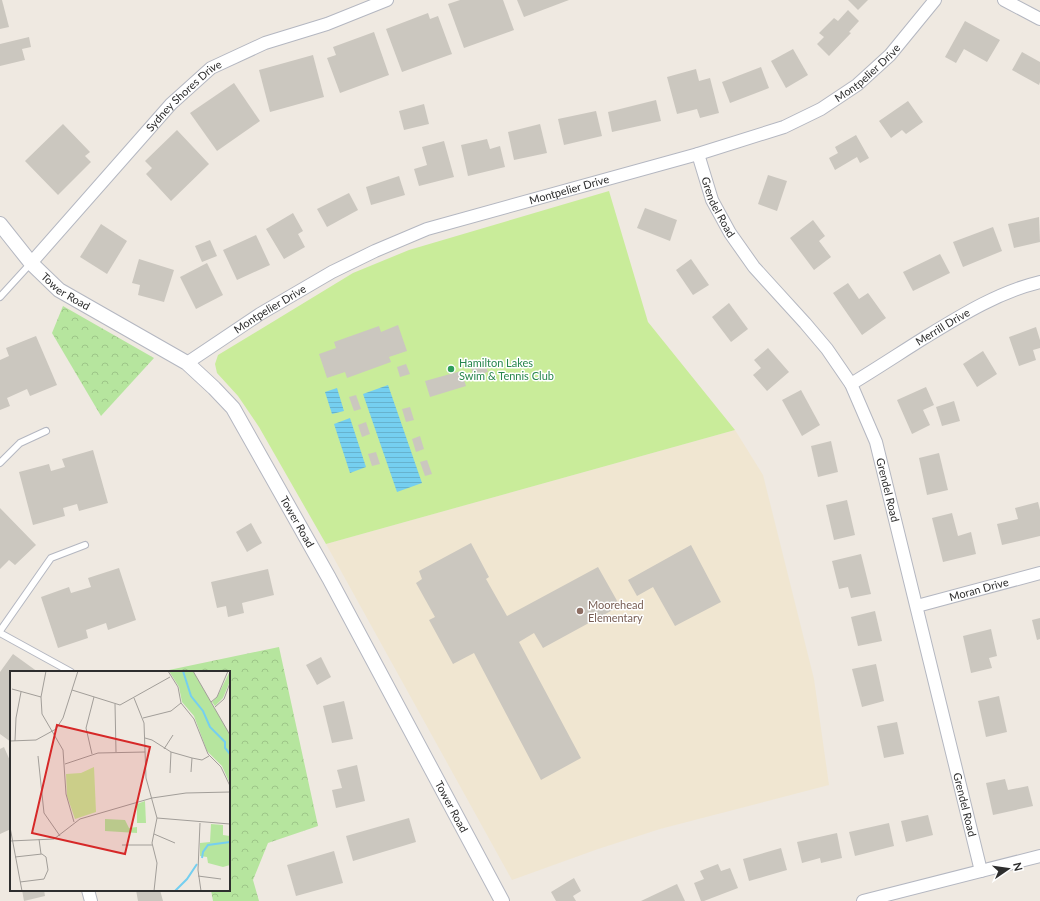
<svg xmlns="http://www.w3.org/2000/svg" width="1040" height="901" font-family="Lato,sans-serif">
  <style>
    .education { fill: #f0e6d1 }
    .forest { fill: url(#forest-crowns) }
    .pitch { fill: #c9ec9a }
    .water { fill: url(#water-rules) }
    .building { fill: #cbc7bf }
    .lines { fill: none; stroke-linecap: round; stroke-linejoin: round }
    .service-casing { stroke: #b4b7c1; stroke-width: 8 }
    .minor-casing { stroke: #b4b7c1; stroke-width: 14 }
    .tertiary-casing { stroke: #b4b7c1; stroke-width: 16 }
    .service { stroke: #fff; stroke-width: 6 }
    .minor { stroke: #fff; stroke-width: 12 }
    .tertiary { stroke: #fff; stroke-width: 14 }
    .leisure-dot { fill: #2e9e5b; stroke: #fff; stroke-width: 1.5 }
    .education-dot { fill: #8d6e63; stroke: #fff; stroke-width: 1.5 }
    .labels { text-anchor: middle; stroke-width: 3; stroke-linejoin: round; paint-order: stroke }
    .street-label { font-size: 11px; fill: #2e2e2e; stroke: #fff }
    .leisure-label { font-size: 11px; fill: #27864d; stroke: #fff; text-anchor: start }
    .education-label { font-size: 11px; fill: #785e54; stroke: #fff; text-anchor: start }
    .inset-river { fill: none; stroke: #75cff0; stroke-width: 2 }
    .inset-road { fill: none; stroke: #a29e99; stroke-width: 1 }
    .view { fill: #d62828; fill-opacity: 0.15; stroke: #d62828; stroke-width: 2 }
    .inset-edge { fill: none; stroke: #2e2e2e; stroke-width: 2 }
  </style>
  <defs>
    <pattern id="forest-crowns" width="20" height="18" patternUnits="userSpaceOnUse"><rect width="20" height="18" fill="#b6e59e"/><path d="M2 6a3 3 0 1 1 6 0M12 15a3 3 0 1 1 6 0" fill="none" stroke="#9dc588"/></pattern>
    <pattern id="water-rules" width="6" height="5" patternUnits="userSpaceOnUse"><rect width="6" height="5" fill="#75cff0"/><path d="M0 2.5h6" fill="none" stroke="#66b2ce"/></pattern>
  </defs>
  <rect width="100%" height="100%" fill="#efe9e1"/>
  <path class="education" d="M735 430 763 475 814 679 829 785 660 829 598 849 512 880 326 544Z"/>
  <g class="forest">
    <path d="M63 306 154 358 101 416 52 333Z"/>
    <path d="M279 647 318 826 268 843 253 880 259 901H213L211 890H229V672H169V670Z"/>
  </g>
  <path class="pitch" d="M609 191 648 322 735 430 326 544 259 427 238 396 217 373 215 364 218 355 353 273 409 250Z"/>
  <g class="water">
    <path d="M388 385 422 483 397 492 363 394Z"/>
    <path d="M337 388 344 411 332 414 325 392Z"/>
    <path d="M350 418 366 467 350 473 334 424Z"/>
  </g>
  <g class="building">
    <path d="M0 0H2L9 27 0 29Z"/>
    <path d="M460 0H503L514 30 464 48 448 4Z"/>
    <path d="M517 0H569L524 17Z"/>
    <path d="M848 0H868L858 10Z"/>
    <path d="M848 10 859 21 849 32 851 33 829 56 817 44 824 37 819 33 834 18 838 21Z"/>
    <path d="M428 13 430 19 438 16 452 54 402 72 386 29Z"/>
    <path d="M965 21 1000 40 987 62 964 49 956 63 945 57Z"/>
    <path d="M374 32 389 75 340 93 327 58 336 55 333 47Z"/>
    <path d="M29 37 31 47 22 49 25 60 0 66V44Z"/>
    <path d="M793 49 808 75 786 88 771 61Z"/>
    <path d="M1022 52 1040 62V82L1039 85 1012 70Z"/>
    <path d="M313 55 324 97 270 112 259 70Z"/>
    <path d="M761 67 769 88 730 103 722 82Z"/>
    <path d="M696 69 699 81 710 78 719 113 700 118 697 109 677 114 667 77Z"/>
    <path d="M234 83 260 121 217 151 190 113Z"/>
    <path d="M656 100 661 121 612 132 608 112Z"/>
    <path d="M908 101 923 122 906 134 902 130 891 138 879 121Z"/>
    <path d="M424 104 429 124 404 130 399 111Z"/>
    <path d="M596 111 602 136 564 145 558 119Z"/>
    <path d="M63 124 90 152 85 156 91 162 58 195 25 161Z"/>
    <path d="M540 124 547 153 514 160 508 132Z"/>
    <path d="M177 130 209 164 171 201 146 174 152 168 145 161Z"/>
    <path d="M856 135 869 158 860 163 857 157 835 170 829 158 838 153 835 147Z"/>
    <path d="M487 139 490 149 500 146 505 167 468 176 461 145Z"/>
    <path d="M444 141 454 177 419 186 414 169 427 165 422 147Z"/>
    <path d="M768 175 787 181 777 211 758 204Z"/>
    <path d="M399 176 405 195 371 205 366 187Z"/>
    <path d="M349 193 358 210 327 227 317 209Z"/>
    <path d="M645 208 677 220 670 241 637 228Z"/>
    <path d="M293 213 303 231 298 234 305 247 284 259 266 229Z"/>
    <path d="M1039 217 1040 242 1014 248 1008 224Z"/>
    <path d="M813 220 825 236 819 241 831 257 814 270 790 238Z"/>
    <path d="M101 224 127 241 107 274 80 257Z"/>
    <path d="M993 227 1002 251 963 267 953 242Z"/>
    <path d="M256 235 270 265 237 280 223 250Z"/>
    <path d="M210 240 217 256 202 262 195 246Z"/>
    <path d="M940 254 950 273 913 291 903 272Z"/>
    <path d="M139 259 174 270 164 302 138 295 140 285 132 283Z"/>
    <path d="M691 259 709 285 693 295 676 270Z"/>
    <path d="M207 263 223 295 196 309 180 277Z"/>
    <path d="M848 283 859 299 868 293 886 318 862 335 833 293Z"/>
    <path d="M729 303 748 329 731 342 712 317Z"/>
    <path d="M398 325 407 351 389 357 391 362 347 378 345 372 327 378 319 354 336 348 334 342 379 326 381 332Z"/>
    <path d="M1036 327 1040 340V348L1033 350 1036 360 1019 366 1009 337Z"/>
    <path d="M36 336 57 385 30 396 27 389 7 398 10 406 0 410V360L9 356 6 348Z"/>
    <path d="M768 348 789 372 767 391 753 375 761 368 754 360Z"/>
    <path d="M983 351 997 374 977 387 963 364Z"/>
    <path d="M485 363 488 372 473 376 471 367Z"/>
    <path d="M406 364 410 374 400 377 397 367Z"/>
    <path d="M461 371 466 386 430 397 425 381Z"/>
    <path d="M926 387 934 405 923 410 930 425 912 434 897 400Z"/>
    <path d="M801 390 820 425 802 436 782 400Z"/>
    <path d="M356 395 361 409 354 411 349 397Z"/>
    <path d="M954 401 960 421 942 426 936 407Z"/>
    <path d="M410 407 414 420 406 422 402 409Z"/>
    <path d="M366 422 370 434 362 437 358 425Z"/>
    <path d="M420 436 424 449 416 452 412 439Z"/>
    <path d="M831 441 838 472 818 477 811 446Z"/>
    <path d="M93 450 108 503 79 511 77 504 63 508 65 516 33 525 19 472 49 464 51 471 65 467 62 459Z"/>
    <path d="M376 452 380 464 372 466 368 454Z"/>
    <path d="M939 453 948 490 927 495 919 458Z"/>
    <path d="M427 460 432 474 425 476 420 462Z"/>
    <path d="M847 500 855 535 834 540 826 505Z"/>
    <path d="M1038 502 1040 510V536L1002 545 997 524 1018 519 1015 508Z"/>
    <path d="M0 508 36 545 15 565 9 560 0 569Z"/>
    <path d="M952 513 958 536 971 532 976 554 943 562 932 518Z"/>
    <path d="M251 523 262 543 247 552 236 532Z"/>
    <path d="M471 543 489 577 486 579 507 616 598 567 620 606 543 648 534 633 519 642 581 758 541 780 474 653 453 664 429 620 435 617 416 583 422 579 419 571Z"/>
    <path d="M691 545 721 602 675 626 653 587 637 596 628 580Z"/>
    <path d="M861 554 871 594 851 598 848 587 839 589 832 561Z"/>
    <path d="M119 568 136 620 108 630 106 623 86 630 88 638 58 648 41 597 69 587 71 593 91 587 88 578Z"/>
    <path d="M268 569 274 595 242 603 244 613 228 617 226 606 217 608 211 582Z"/>
    <path d="M875 611 882 641 858 646 851 617Z"/>
    <path d="M1040 618V639L1037 640 1032 620Z"/>
    <path d="M991 629 997 656 989 658 992 668 971 673 963 636Z"/>
    <path d="M13 654 38 672H11V742L0 734V672Z"/>
    <path d="M321 657 331 677 317 685 306 665Z"/>
    <path d="M876 664 884 701 862 707 852 669Z"/>
    <path d="M999 696 1007 732 986 737 978 701Z"/>
    <path d="M344 701 353 739 332 743 323 706Z"/>
    <path d="M897 722 904 754 884 758 877 726Z"/>
    <path d="M4 747 11 763V829L0 834V749Z"/>
    <path d="M357 765 365 801 336 808 332 790 342 788 337 770Z"/>
    <path d="M1005 779 1008 790 1028 786 1033 806 993 815 986 783Z"/>
    <path d="M928 815 933 835 906 842 901 821Z"/>
    <path d="M409 818 416 842 353 861 346 836Z"/>
    <path d="M889 823 894 846 855 856 849 832Z"/>
    <path d="M837 833 842 858 821 863 820 858 802 863 797 842Z"/>
    <path d="M781 848 787 870 749 881 743 859Z"/>
    <path d="M334 851 343 883 296 896 287 865Z"/>
    <path d="M718 864 721 871 730 868 738 888 704 901H701L694 883 704 879 700 871Z"/>
    <path d="M574 878 581 891 573 896 576 901H556L551 892Z"/>
    <path d="M677 884 685 901H641Z"/>
    <path d="M22 890H44L45 896 24 901Z"/>
    <path d="M136 890H160L163 901H138Z"/>
  </g>
  <g class="lines">
    <defs>
      <g id="service">
        <path d="M0 297 31 263"/>
        <path d="M0 463 20 443 46 431"/>
        <path d="M0 631 51 558 85 545"/>
        <path d="M0 633 71 672"/>
      </g>
      <g id="minor">
        <path d="M1004 0 1040 19"/>
        <path id="s1" d="M698 154 712 200 730 233 754 267 805 323 827 349 851 384 876 442 981 871"/>
        <path id="s2" d="M31 263 171 104 211 68 265 43 327 24 387 0"/>
        <path id="s3" d="M187 363 260 314 332 272 375 251 427 229 698 154 784 127 821 109 857 85 890 55 935 0"/>
        <path id="s4" d="M851 384C876 369 900 353 924 338 960 316 998 292 1040 282"/>
        <path id="s5" d="M917 606 1040 573"/>
        <path d="M88 890 91 901"/>
        <path d="M863 901 1040 856"/>
      </g>
      <g id="tertiary">
        <path id="s6" d="M0 224 31 263 59 290 187 363 214 388 233 408 329 578 502 901"/>
      </g>
    </defs>
    <use href="#service" class="service-casing"/>
    <use href="#minor" class="minor-casing"/>
    <use href="#tertiary" class="tertiary-casing"/>
    <use href="#service" class="service"/>
    <use href="#minor" class="minor"/>
    <use href="#tertiary" class="tertiary"/>
  </g>
  <circle class="leisure-dot" cx="451" cy="369" r="4"/>
  <circle class="education-dot" cx="580" cy="611" r="4"/>
  <g class="labels">
    <g class="street-label">
      <text dy="4" stroke="none"><textPath href="#s3" startOffset="747">Montpelier Drive</textPath></text>
      <text dy="4" stroke="none"><textPath href="#s2" startOffset="227">Sydney Shores Drive</textPath></text>
      <text dy="4" stroke="none"><textPath href="#s3" startOffset="423">Montpelier Drive</textPath></text>
      <text dy="4" stroke="none"><textPath href="#s1" startOffset="57">Grendel Road</textPath></text>
      <text dy="4" stroke="none"><textPath href="#s6" startOffset="95">Tower Road</textPath></text>
      <text dy="4" stroke="none"><textPath href="#s3" startOffset="99">Montpelier Drive</textPath></text>
      <text dy="4" stroke="none"><textPath href="#s4" startOffset="108">Merrill Drive</textPath></text>
      <text dy="4" stroke="none"><textPath href="#s1" startOffset="392">Grendel Road</textPath></text>
      <text dy="4" stroke="none"><textPath href="#s6" startOffset="431">Tower Road</textPath></text>
      <text dy="4" stroke="none"><textPath href="#s5" startOffset="64">Moran Drive</textPath></text>
      <text dy="4" stroke="none"><textPath href="#s1" startOffset="716">Grendel Road</textPath></text>
      <text dy="4" stroke="none"><textPath href="#s6" startOffset="755">Tower Road</textPath></text>
    </g>
    <g class="leisure-label">
      <text x="459" y="367">Hamilton Lakes<tspan x="459" dy="13">Swim &amp; Tennis Club</tspan></text>
    </g>
    <g class="education-label">
      <text x="588" y="609">Moorehead<tspan x="588" dy="13">Elementary</tspan></text>
    </g>
  </g>
  <g transform="translate(10 671)">
    <rect width="220" height="220" fill="#efe9e1"/>
    <path d="M201 153 213 154V164L220 165V194L213 196 198 192 197 186 190 185V172L200 171Z" fill="#b6e59e"/>
    <path d="M159 0H183L220 64V113L212 95 197 80 184 45 172 31 169 16ZM220 0V10L213 27 205 35 202 31 207 26ZM135 130 136 152H127V133ZM95 148 115 149 119 157 127 156V162L95 160Z" fill="#b6e59e"/>
    <path d="M84 96 86 141 65 148 57 125 56 103 71 102Z" fill="#c9ec9a"/>
    <path class="inset-river" d="M173 0 181 25 193 40 200 56 215 71V77L220 83M192 187 193 181 198 174 220 171M165 220 177 208 187 193"/>
    <path class="inset-road" d="M36 0 31 26 32 43 53 79 56 123 64 151M158 0 168 16 171 32 184 48 198 83 211 96 220 115M183 0 220 64M2 18 31 26M62 19 110 34 160 6M124 27 134 52 136 107 147 147 142 172 147 192 144 220M201 31 207 26 218 0M105 33 106 81M205 36 214 28 220 12M133 47 161 40 171 32M135 67 142 69 161 81 182 87 192 89 199 85M0 70 26 69 46 58 53 47 68 0M5 70 6 47 11 21M154 78 163 64M82 83 76 57 84 26M28 85 34 142 50 165M55 93 88 82 135 81M181 101 182 87M160 102 161 81M147 147 220 153M190 152 188 199 191 220M0 156 12 220M144 163 165 172M29 168 31 183M0 170 44 168 70 148 142 127 176 122 220 121M112 174H142M5 186 32 183 36 186 38 199 34 208 10 211M188 205 211 208"/>
    <path class="view" d="M47 54 140 76 115 183 22 162Z"/>
    <rect width="220" height="220" class="inset-edge"/>
  </g>
  <g transform="translate(1008 869) rotate(77)" stroke="#ffffff" stroke-width="3" paint-order="stroke">
  <path d="M0-3L7 15L0 10L-7 15Z" fill="#2e2e2e"/>
  <text y="-6" font-size="11" font-weight="bold" text-anchor="middle" fill="#2e2e2e">N</text>
  </g>
</svg>
